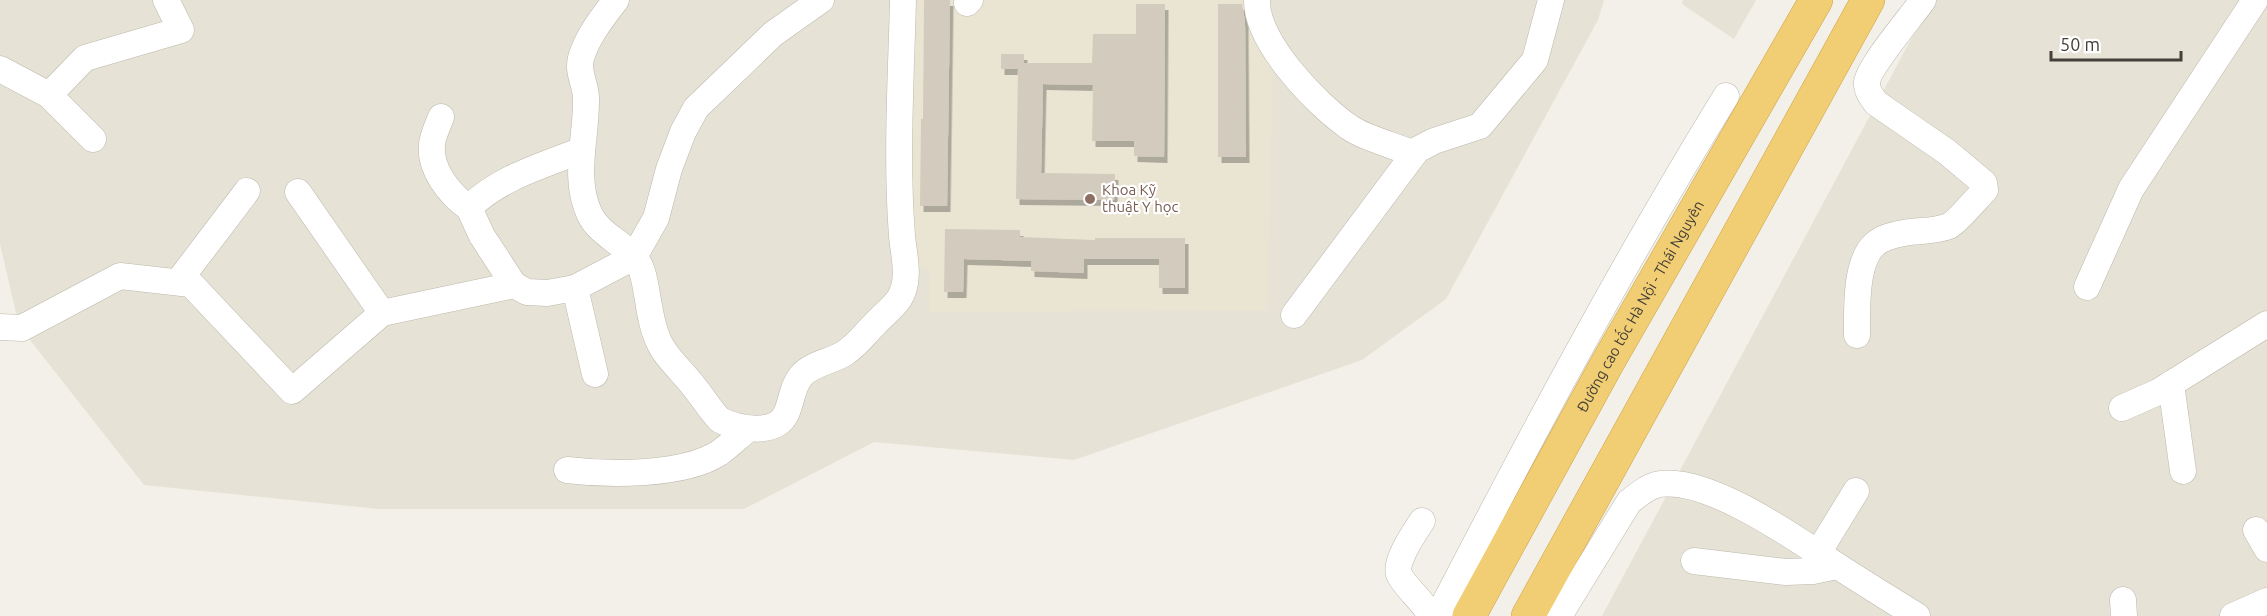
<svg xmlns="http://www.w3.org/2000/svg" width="2267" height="616" font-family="Ubuntu,sans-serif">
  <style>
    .residential { fill: #e6e2d6 }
    .education { fill: #eae5d3 }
    .building { fill: #d3ccbe; filter: url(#shadow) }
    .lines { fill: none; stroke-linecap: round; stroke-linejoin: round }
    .minor-casing { stroke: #bdb8ab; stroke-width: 27 }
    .highway-casing { stroke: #cfa345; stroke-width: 34 }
    .minor { stroke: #fff; stroke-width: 26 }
    .highway { stroke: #f1ce74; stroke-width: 33 }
    .education-dot { fill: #8d6e63; stroke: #fff; stroke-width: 2 }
    .labels { text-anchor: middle; stroke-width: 4.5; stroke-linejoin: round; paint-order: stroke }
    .education-label { font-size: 15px; fill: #785e54; stroke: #fff; text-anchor: start }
    .street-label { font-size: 15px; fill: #454037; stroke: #fff }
  </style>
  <defs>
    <filter id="shadow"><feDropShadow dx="3.5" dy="6" stdDeviation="0" flood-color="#0004"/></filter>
  </defs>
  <rect width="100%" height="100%" fill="#f2f0e8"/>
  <g class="residential">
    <path d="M0 0H1604L1598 20 1446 299 1362 360 1074 460 874 442 744 509H379L144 485 19 326 0 244Z"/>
    <path d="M1683 0H1756L1734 39 1682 4Z"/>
    <path d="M1932 0H2267V616H1602Z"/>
  </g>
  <path class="education" d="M909 0H1249L1273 57 1267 310 929 312 930 269 912 268Z"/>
  <g class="building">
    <path d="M924 0H950L947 206H920L921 119H923Z"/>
    <path d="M1136 4H1165L1164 157 1134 156V141H1092L1093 85 1043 84 1041 173 1115 174 1114 200 1016 199 1018 69H1001V54H1024V63H1092L1093 34H1136Z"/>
    <path d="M1218 4H1242L1245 22 1246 157H1218Z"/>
    <path d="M945 229 1020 230V237L1095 240V238H1185V288H1159V259H1084V273L1031 271V261L964 259 963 292H944Z"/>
  </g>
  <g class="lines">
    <defs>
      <g id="minor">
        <path d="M616 0C602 18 587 37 581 58 577 73 586 84 586 98 587 137 572 178 590 215 601 238 634 246 642 271 649 294 648 319 659 342 666 358 684 373 695 388 704 399 710 410 720 420 738 429 775 436 786 414 792 401 792 387 801 376 812 363 831 362 845 353 857 345 864 335 874 325 882 316 892 309 899 299 911 280 904 257 902 236 896 158 901 79 903 0"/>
        <path d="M1257 0C1256 42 1316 104 1349 127 1364 138 1396 146 1414 154"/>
        <path d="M967 3 970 0"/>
        <path d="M0 69 49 95 93 139"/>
        <path d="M49 95 85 58 181 30 166 0"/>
        <path d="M441 117C438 125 433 135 432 144 429 169 450 195 469 208"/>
        <path d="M582 150C544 165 498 178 469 208L482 236 514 285 527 292 547 293 575 288 634 257 656 218 669 169 683 132 696 108 773 34 821 0"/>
        <path d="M298 192 382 313"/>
        <path d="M178 282 247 191"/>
        <path d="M2087 287 2131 189 2255 0"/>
        <path d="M575 288 595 374"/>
        <path d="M1294 315 1417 150 1434 141 1480 126 1535 60 1551 0"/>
        <path d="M0 327 22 328 120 276 191 284 292 391 382 313 514 285"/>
        <path d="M1857 335C1857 310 1855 263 1874 245 1882 237 1894 235 1904 233 1919 230 1934 232 1949 226 1956 223 1978 197 1985 190L1984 183 1947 152 1876 103C1872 97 1866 91 1867 82 1869 66 1912 16 1923 0"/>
        <path d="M2171 384 2183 471"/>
        <path d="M2122 408 2158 392 2267 324"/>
        <path d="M567 470C608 475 683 476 719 453 729 446 738 437 748 429"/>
        <path d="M1422 521C1415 532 1394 562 1399 574 1403 585 1424 602 1431 616"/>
        <path d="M2256 530 2267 549"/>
        <path d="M1818 553 1856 491"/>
        <path d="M1694 561 1786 572 1813 571 1837 566"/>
        <path d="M2123 600 2124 616"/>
        <path d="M1438 616C1529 440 1622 265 1726 96"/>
        <path d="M1559 616 1629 502C1639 494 1648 486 1660 484 1709 477 1795 538 1836 565 1862 582 1890 599 1917 616"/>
        <path d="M2233 616 2267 601"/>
      </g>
      <g id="highway">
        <path id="s1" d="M1469 616 1608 362 1816 0"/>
        <path d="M1528 616 1868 0"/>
      </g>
    </defs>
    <use href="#minor" class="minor-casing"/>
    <use href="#highway" class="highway-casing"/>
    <use href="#minor" class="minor"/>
    <use href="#highway" class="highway"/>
  </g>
  <circle class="education-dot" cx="1090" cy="199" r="6"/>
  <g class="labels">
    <g class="education-label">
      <text x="1102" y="195">Khoa Kỹ<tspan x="1102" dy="17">thuật Y học</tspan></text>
    </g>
    <g class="street-label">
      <text dy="5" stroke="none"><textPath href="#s1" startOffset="354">Đường cao tốc Hà Nội - Thái Nguyên</textPath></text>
    </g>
  </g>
  <path d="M2051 51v9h130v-9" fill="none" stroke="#454037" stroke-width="3"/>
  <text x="2060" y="51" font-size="18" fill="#454037" stroke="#ffffff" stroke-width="4.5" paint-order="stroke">50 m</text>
</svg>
